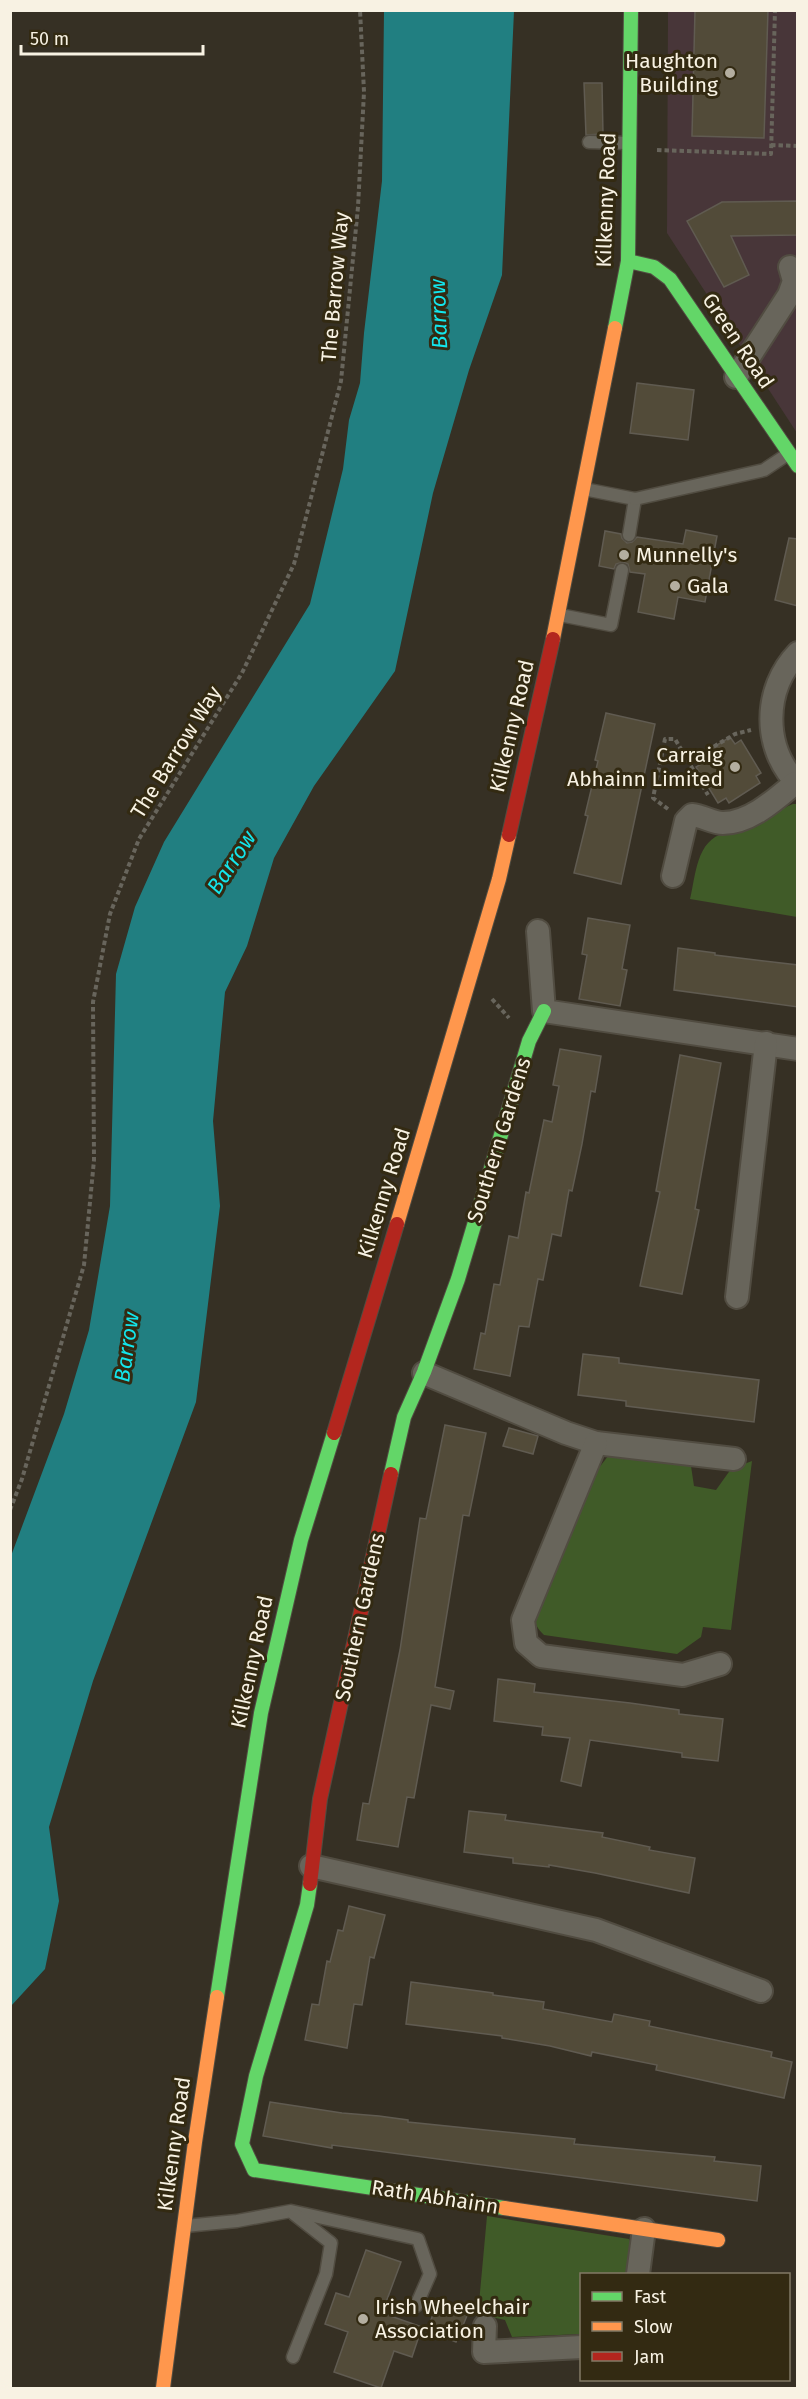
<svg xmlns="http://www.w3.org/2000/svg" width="808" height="2399" font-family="'Fira Sans',sans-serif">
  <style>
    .education { fill: #483639 }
    .green { fill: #405b28 }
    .water { fill: #217f81 }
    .building { fill: #524b39; stroke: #605b51; stroke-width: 1.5 }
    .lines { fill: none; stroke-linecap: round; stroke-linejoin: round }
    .lane-casing { stroke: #514c41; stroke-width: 15 }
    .street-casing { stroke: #514c41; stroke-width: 26 }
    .fast-casing { stroke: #514c41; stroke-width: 16 }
    .slow-casing { stroke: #514c41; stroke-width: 16 }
    .jam-casing { stroke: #514c41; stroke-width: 16 }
    .path { stroke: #68655c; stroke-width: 4; stroke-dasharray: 4.5 3; stroke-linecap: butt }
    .lane { stroke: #68655b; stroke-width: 12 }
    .street { stroke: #68655b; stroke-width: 22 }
    .fast { stroke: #63d668; stroke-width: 14 }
    .slow { stroke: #ff974d; stroke-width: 14 }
    .jam { stroke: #b3261e; stroke-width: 14 }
    .poi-dot { fill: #b4aea0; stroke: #332a12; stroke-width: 2 }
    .labels { text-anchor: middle; stroke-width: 6; stroke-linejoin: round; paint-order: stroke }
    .poi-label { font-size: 21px; fill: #f8f2e3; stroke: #332a12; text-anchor: start }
    .street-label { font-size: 21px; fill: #f8f2e3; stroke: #332a12 }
    .water-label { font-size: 22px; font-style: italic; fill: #13e6ec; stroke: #332a12 }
  </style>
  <rect width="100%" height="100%" fill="#363024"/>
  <path class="education" d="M668 11H797V433L667 233Z"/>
  <g class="green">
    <path d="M793 804H797V917L690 899C696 875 696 840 725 833 736 830 746 832 757 826 770 819 777 810 793 804Z"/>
    <path d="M612 1451 686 1460 691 1466 694 1486 716 1490 731 1469 752 1461 731 1630 703 1627 701 1637 677 1654 544 1635C534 1625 533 1619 538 1606L598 1469Z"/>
    <path d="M487 2216 629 2239 632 2245 628 2274H582L581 2334 512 2337 505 2320 478 2314Z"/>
  </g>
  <path class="water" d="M384 11H514L502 275 469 370 433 493 395 671 314 786 274 858 247 946 225 992 213 1121 220 1206 196 1402 93 1681 49 1827 59 1901 45 1969 11 2006V1556L64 1414 89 1330 110 1206 116 974 135 907 164 842 310 604 343 469 349 420 360 383 364 333 382 181Z"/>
  <g class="building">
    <path d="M695 10H768L764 138 692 136Z"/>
    <path d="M584 83H602L603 134 586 135Z"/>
    <path d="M798 201V235L731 236 749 275 724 287 687 221 722 202Z"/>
    <path d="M637 383 694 390 688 440 630 433Z"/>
    <path d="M686 530 717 536 705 602 678 597 674 619 638 612 645 574 630 572 628 564 623 562 616 564 614 569 599 566 605 531 621 534 622 538 627 543 632 542 637 537 683 544Z"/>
    <path d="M789 538 798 539V606L775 600Z"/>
    <path d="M606 713 655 724 621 884 574 873 588 816 585 815 598 761 595 760Z"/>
    <path d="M730 737 735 744 741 740 761 773 756 776 760 783 729 803 726 798 718 803 696 767 703 763 699 756Z"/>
    <path d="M588 918 630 925 622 969 627 970 620 1006 579 999 587 955 582 954Z"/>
    <path d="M678 948 715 953V955L798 965V1007L674 990Z"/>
    <path d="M560 1049 601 1056 595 1092 591 1091 582 1144 572 1191 569 1190 561 1236 552 1234 543 1280 538 1279 529 1327 519 1326 510 1376 474 1369 481 1333 485 1334 494 1284 500 1285 509 1236 518 1238 526 1192 529 1193 544 1120 552 1122 559 1086 553 1085Z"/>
    <path d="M680 1055 721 1063 695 1209 699 1210 682 1294 640 1286 660 1192 656 1191Z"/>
    <path d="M583 1354 619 1358V1363L759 1380 754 1422 626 1406V1401L578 1395Z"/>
    <path d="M445 1425 486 1433 469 1516 463 1515 435 1687 454 1691 450 1709 431 1705 414 1798 407 1797 398 1847 357 1840 363 1803 369 1804 400 1650 420 1518 426 1519Z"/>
    <path d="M509 1428 538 1436 533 1454 503 1446Z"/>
    <path d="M498 1679 535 1684 534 1692 630 1703 679 1710V1714L723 1719 718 1761 682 1757V1753L590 1740 581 1786 561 1781 570 1738 542 1735 543 1727 494 1721Z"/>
    <path d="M469 1811 506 1815 505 1820 603 1833 602 1837 650 1847 649 1850 695 1858 689 1893 595 1873 549 1865V1867L513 1863V1858L464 1852Z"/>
    <path d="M349 1906 385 1915 374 1958 370 1957 362 2005 354 2004 347 2048 305 2040 312 2004 319 2005 327 1961 330 1962 338 1930 343 1931Z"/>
    <path d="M411 1982 493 1993V1995L544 2002 543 2009 612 2022 614 2014 650 2021 649 2026 772 2052 771 2057 792 2062 784 2098 656 2070 657 2065 592 2052 591 2056 550 2046 502 2038V2036L406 2024Z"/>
    <path d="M270 2102 342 2113 379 2116 408 2120V2122L575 2139 574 2144 715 2157 714 2161 761 2166 757 2201 332 2145V2148L263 2136Z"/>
    <path d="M366 2250 401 2262 382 2313 422 2327 412 2357 394 2351 381 2388 334 2372 348 2332 325 2324 336 2293 349 2297Z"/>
    <path d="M439 2299 469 2311 456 2342 427 2330Z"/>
  </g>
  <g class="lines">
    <defs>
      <g id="lane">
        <path d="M589 142 628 143"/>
        <path d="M584 489 635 499 629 535"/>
        <path d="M635 499 764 470 788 454"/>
        <path d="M560 615 611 625 622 570"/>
        <path d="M185 2226 237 2221 291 2211 418 2239 430 2274 416 2306"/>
        <path d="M293 2357 326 2274 331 2243 294 2214"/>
      </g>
      <g id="street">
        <path d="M736 377 789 295 794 281 790 267"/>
        <path d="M798 653C763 689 762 748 798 784"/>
        <path d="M673 876 686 821 692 815C703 816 713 823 723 823 750 823 776 799 795 783"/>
        <path d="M538 931 544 1011 798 1049"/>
        <path d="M737 1297 766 1043"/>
        <path d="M424 1373 566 1433 596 1443 734 1459"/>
        <path d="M596 1443 523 1620 526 1643 541 1656 683 1675 720 1664"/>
        <path d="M311 1866 596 1930 761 1991"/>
        <path d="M638 2274 644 2229"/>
        <path d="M485 2326 484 2352 582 2347"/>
      </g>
      <g id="fast">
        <path d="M628 261 654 267 670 279 798 466"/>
        <path d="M615 328 628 261 631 10"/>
        <path d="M391 1474 404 1417 424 1372 458 1279 529 1041 544 1011"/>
        <path d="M310 1884 307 1905 256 2076 242 2144 254 2170 504 2208"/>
        <path d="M217 1997 261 1713 301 1540 334 1433"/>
      </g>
      <g id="slow">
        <path d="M553 639 615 328"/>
        <path d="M397 1224 499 879 509 835"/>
        <path d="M504 2208 718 2240"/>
        <path d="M163 2388 195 2142 217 1997"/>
      </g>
      <g id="jam">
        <path d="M509 835 553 639"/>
        <path d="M334 1433 397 1224"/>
        <path d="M310 1884 320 1799 391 1474"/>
      </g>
    </defs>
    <use href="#lane" class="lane-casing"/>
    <use href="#street" class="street-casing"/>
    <use href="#fast" class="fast-casing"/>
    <use href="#slow" class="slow-casing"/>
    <use href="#jam" class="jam-casing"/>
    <g class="path">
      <path d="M771 145 798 146"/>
      <path d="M657 150 771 154 775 10"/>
      <path d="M688 762 735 734 751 730"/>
      <path d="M668 809 653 798 665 739H675L708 795"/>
      <path d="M492 999 509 1018"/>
      <path d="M10 1510 22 1479 84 1265 94 1160 93 1002 110 914 139 839 242 673 294 564 341 381 358 207 364 92 360 10"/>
    </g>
    <use href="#lane" class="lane"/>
    <use href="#street" class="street"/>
    <use href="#fast" class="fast"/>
    <use href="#slow" class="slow"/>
    <use href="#jam" class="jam"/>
  </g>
  <g class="poi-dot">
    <circle cx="730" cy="73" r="6"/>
    <circle cx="624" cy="555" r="6"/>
    <circle cx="675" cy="586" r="6"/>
    <circle cx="735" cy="767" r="6"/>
    <circle cx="363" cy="2319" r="6"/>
  </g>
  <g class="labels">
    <g class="poi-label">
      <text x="718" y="68" text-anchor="end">Haughton<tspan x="718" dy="24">Building</tspan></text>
      <text x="636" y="562">Munnelly's</text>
      <text x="687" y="593">Gala</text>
      <text x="723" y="762" text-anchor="end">Carraig<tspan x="723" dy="24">Abhainn Limited</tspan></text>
      <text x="375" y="2314">Irish Wheelchair<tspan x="375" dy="24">Association</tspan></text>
    </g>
    <g class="street-label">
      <text transform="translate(606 200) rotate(-88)" y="7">Kilkenny Road</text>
      <text transform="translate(335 287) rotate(-85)" y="7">The Barrow Way</text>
      <text transform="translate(738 341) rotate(56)" y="7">Green Road</text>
      <text transform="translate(512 726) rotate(-77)" y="7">Kilkenny Road</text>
      <text transform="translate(176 752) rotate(-58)" y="7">The Barrow Way</text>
      <text transform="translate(499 1140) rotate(-73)" y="7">Southern Gardens</text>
      <text transform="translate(384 1193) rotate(-73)" y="7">Kilkenny Road</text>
      <text transform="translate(360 1617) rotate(-78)" y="7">Southern Gardens</text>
      <text transform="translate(252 1662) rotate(-78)" y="7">Kilkenny Road</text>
      <text transform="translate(174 2144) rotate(-82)" y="7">Kilkenny Road</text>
      <text transform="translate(435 2197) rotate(9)" y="7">Rath Abhainn</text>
    </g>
    <g class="water-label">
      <text transform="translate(438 314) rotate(-92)" y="8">Barrow</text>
      <text transform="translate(231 862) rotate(-57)" y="8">Barrow</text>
      <text transform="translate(126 1347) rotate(-82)" y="8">Barrow</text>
    </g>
  </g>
  <rect width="808" height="2399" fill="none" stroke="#f8f2e3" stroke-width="24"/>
  <rect x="580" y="2273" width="210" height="108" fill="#332a12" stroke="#827a66" stroke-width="1.5"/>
  <rect x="592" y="2292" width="30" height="9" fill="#63d668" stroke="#827a66" stroke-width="1.5"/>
  <text x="634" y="2303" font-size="18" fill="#f8f2e3">Fast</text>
  <rect x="592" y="2322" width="30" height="9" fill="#ff974d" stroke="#827a66" stroke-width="1.5"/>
  <text x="634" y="2333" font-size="18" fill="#f8f2e3">Slow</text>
  <rect x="592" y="2352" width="30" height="9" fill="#b3261e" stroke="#827a66" stroke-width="1.5"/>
  <text x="634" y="2363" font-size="18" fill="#f8f2e3">Jam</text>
  <path d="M21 45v9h182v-9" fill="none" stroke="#f8f2e3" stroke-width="3"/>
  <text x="30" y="45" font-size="18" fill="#f8f2e3" stroke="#332a12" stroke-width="4.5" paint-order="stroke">50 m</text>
</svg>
